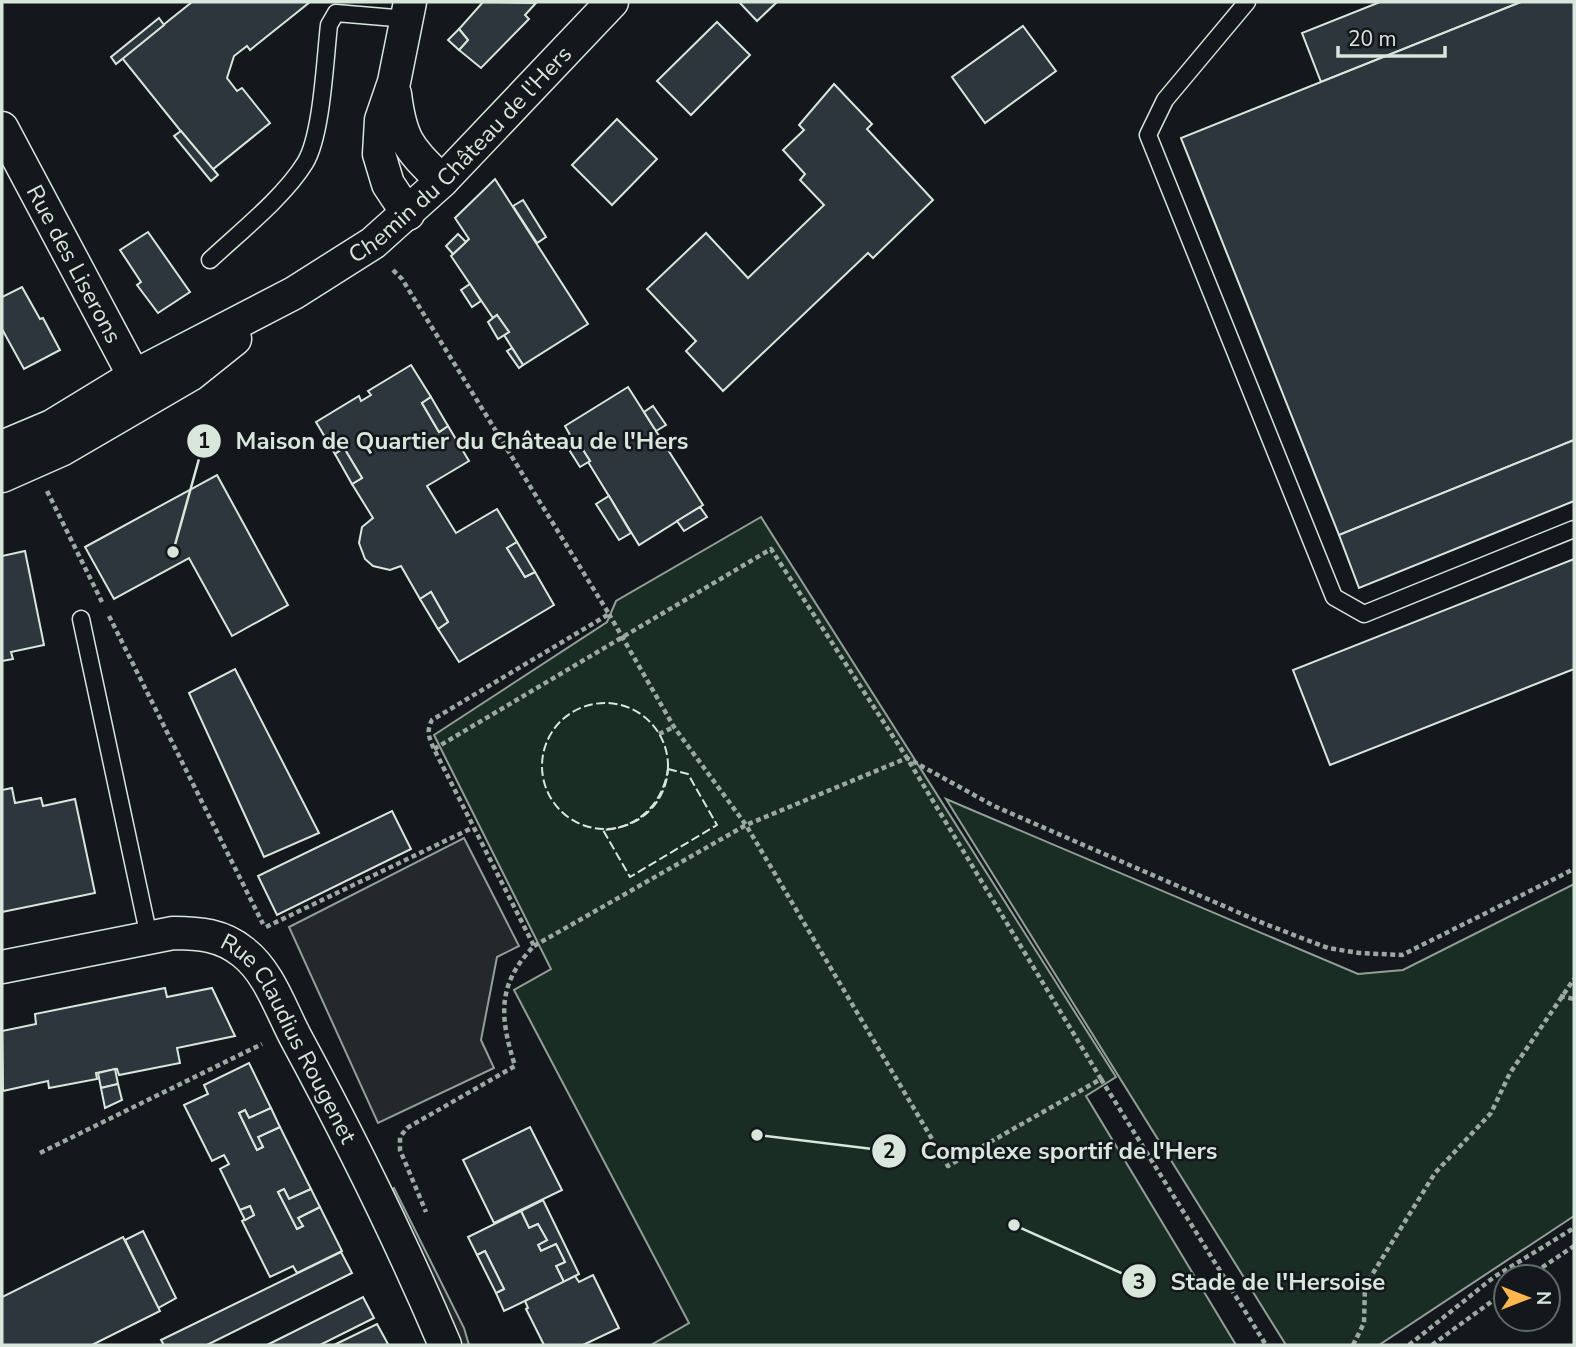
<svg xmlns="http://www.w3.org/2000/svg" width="1576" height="1347" font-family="'Nunito Sans',sans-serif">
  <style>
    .green { fill: #1a2d24; stroke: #939e99; stroke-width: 2 }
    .parking { fill: #24282b; stroke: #939e99; stroke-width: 2 }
    .building { fill: #2c363c; stroke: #d8e6dc; stroke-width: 2 }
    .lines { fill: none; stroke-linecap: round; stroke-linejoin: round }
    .service-casing { stroke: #d8e6dc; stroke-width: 19 }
    .minor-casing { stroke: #d8e6dc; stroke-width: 35 }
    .path { stroke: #9da8a2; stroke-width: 4.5; stroke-dasharray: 5 3.5; stroke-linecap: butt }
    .service { stroke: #14181c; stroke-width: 16 }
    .minor { stroke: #14181c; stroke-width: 32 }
    .fence { stroke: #d8e6dc; stroke-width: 2; stroke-dasharray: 9 3.5; stroke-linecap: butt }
    .labels { text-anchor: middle; stroke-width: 5; stroke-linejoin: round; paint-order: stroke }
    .street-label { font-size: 23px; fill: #d8e6dc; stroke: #14181c }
    .leader { fill: none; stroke: #d8e6dc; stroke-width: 2.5 }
    .callout-dot { fill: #d8e6dc; stroke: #14181c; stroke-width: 2.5 }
    .mark-label { font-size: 21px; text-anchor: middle; font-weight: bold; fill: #111 }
    .callout-label { font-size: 24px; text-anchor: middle; font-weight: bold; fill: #d8e6dc; stroke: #14181c; stroke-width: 5; stroke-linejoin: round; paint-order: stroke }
  </style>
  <rect width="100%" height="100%" fill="#14181c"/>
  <g class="green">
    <path d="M761 517 1116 1077 1086 1096 1236 1345H651L689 1323 514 990 551 969 434 735 607 622 616 601Z"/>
    <path d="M946 799 1358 974 1403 970 1574 884V1216L1379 1345H1286Z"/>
  </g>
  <g class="parking">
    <path d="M464 838 519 946 497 957 481 1040 494 1068 378 1123 289 927Z"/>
    <path d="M394 1188 464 1328 469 1345H458L386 1194Z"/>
  </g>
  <g class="building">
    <path d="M192 2H310L250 50 247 46 234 56 227 78 237 91 242 88 270 123 212 170 122 58Z"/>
    <path d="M483 2 536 3 525 15 529 19 481 68 459 50 468 40 459 29Z"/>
    <path d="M739 2H777L757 21Z"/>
    <path d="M1380 2H1521L1321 82 1302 33Z"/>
    <path d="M1521 2H1574V440L1339 535 1181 138Z"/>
    <path d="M159 18 164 25 116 64 111 57Z"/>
    <path d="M717 22 750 55 691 115 657 81Z"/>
    <path d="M1023 26 1056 71 985 123 952 77Z"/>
    <path d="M459 29 468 40 459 50 448 40Z"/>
    <path d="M834 84 872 124 867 129 933 200 873 258 868 253 723 391 686 351 696 341 647 289 706 233 748 278 824 205 800 180 805 174 783 150 804 130 799 125Z"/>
    <path d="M617 119 657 159 612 205 572 165Z"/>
    <path d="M181 131 218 175 211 181 174 136Z"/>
    <path d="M495 179 588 324 523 365 504 335 509 332 497 315 493 318 451 256 469 239 455 218Z"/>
    <path d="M523 200 546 237 537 243 513 206Z"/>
    <path d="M148 232 190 292 158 313 137 285 141 282 120 250Z"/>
    <path d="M458 234 466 242 453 254 446 246Z"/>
    <path d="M470 284 481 301 472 307 461 290Z"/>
    <path d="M22 287 40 319 43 318 60 350 24 369 2 329V297Z"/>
    <path d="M497 315 509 332 498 339 488 322Z"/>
    <path d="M512 348 523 365 519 368 507 351Z"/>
    <path d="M411 365 431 397 422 403 439 432 448 426 469 461 427 486 456 533 497 509 517 542 507 548 525 577 535 572 554 605 459 662 438 629 448 622 431 592 420 599 401 566 390 570 373 566 365 559 359 543 362 527 373 518 352 484 362 478 344 448 335 454 316 422 359 396 361 401 371 395 368 391Z"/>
    <path d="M628 387 703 505 639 545 588 462 590 461 578 442 575 444 565 426Z"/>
    <path d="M431 397 448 426 439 432 422 403Z"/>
    <path d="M653 406 666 425 656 431 644 412Z"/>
    <path d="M1574 440V501L1359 588 1339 535Z"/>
    <path d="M578 442 590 461 580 467 568 448Z"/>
    <path d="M344 448 362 478 352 484 335 454Z"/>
    <path d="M217 475 288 605 232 636 189 558 114 599 85 547Z"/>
    <path d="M609 496 631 533 619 540 596 504Z"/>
    <path d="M700 507 707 517 684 531 677 521Z"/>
    <path d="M517 542 535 572 525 577 507 548Z"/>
    <path d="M25 551 44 645 11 652 13 659 2 661V556Z"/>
    <path d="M1574 559V669L1330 765 1293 670Z"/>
    <path d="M431 592 448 622 438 629 420 599Z"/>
    <path d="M235 669 319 833 264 857 189 693Z"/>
    <path d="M12 788 15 803 41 798 43 806 75 799 95 893 2 912V790Z"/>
    <path d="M392 811 411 849 277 915 258 876Z"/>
    <path d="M165 988 167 997 212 988 235 1036 177 1048 180 1063 119 1075 117 1069 96 1073 97 1079 49 1088 48 1081 3 1091 2 1031 36 1024 35 1014Z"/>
    <path d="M249 1063 271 1108 249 1118 245 1110 239 1113 257 1150 263 1147 258 1137 280 1127 311 1189 289 1199 284 1189 278 1192 297 1229 303 1226 298 1218 320 1207 342 1251 297 1273 293 1266 270 1277 242 1221 254 1215 250 1206 240 1210 220 1169 229 1164 224 1155 212 1161 184 1105 208 1094 204 1085Z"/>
    <path d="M115 1069 118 1084 101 1088 98 1073Z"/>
    <path d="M118 1084 122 1100 105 1108 101 1088Z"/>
    <path d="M271 1108 280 1127 258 1137 263 1147 257 1150 239 1113 245 1110 249 1118Z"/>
    <path d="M530 1127 562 1190 494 1223 463 1160Z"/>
    <path d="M284 1189 289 1199 311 1189 320 1207 298 1218 303 1226 297 1229 278 1192Z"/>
    <path d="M543 1200 579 1274 564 1282 556 1266 565 1262 556 1244 541 1251 538 1245 547 1240 538 1224 529 1228 521 1211Z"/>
    <path d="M250 1206 254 1215 245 1220 240 1210Z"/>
    <path d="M521 1211 529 1228 538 1224 547 1240 538 1245 541 1251 556 1244 565 1262 556 1266 564 1282 504 1311 496 1293 504 1289 485 1251 477 1255 468 1237Z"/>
    <path d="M143 1231 176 1298 158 1308 125 1240Z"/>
    <path d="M123 1237 160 1311 92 1345H2V1297Z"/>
    <path d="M485 1251 504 1289 496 1293 477 1255Z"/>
    <path d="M341 1252 352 1273 207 1345H164L161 1340Z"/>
    <path d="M593 1275 619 1328 583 1345H544L526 1309 528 1308 525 1301 575 1276 579 1282Z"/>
    <path d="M363 1297 374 1318 320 1345H267Z"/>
    <path d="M377 1324 388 1344 386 1345H334Z"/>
  </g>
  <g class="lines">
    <defs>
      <g id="service">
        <path d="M1247 2 1165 100 1148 135 1334 597 1364 614 1574 529"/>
        <path d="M210 260C240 232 284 197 305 163 322 136 325 59 329 25L336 13 407 19"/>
        <path d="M81 619 149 937"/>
      </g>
      <g id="minor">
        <path d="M395 94C401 142 409 148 442 181"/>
        <path id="s1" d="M2 128 134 376 142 396"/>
        <path d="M408 214 388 184 379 154 381 120 394 82 410 2"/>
        <path id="s2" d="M2 447 52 426 134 376 294 293 373 243 442 181 612 2"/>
        <path d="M2 476 63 449 190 375 235 339"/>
        <path id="s3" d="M2 967 173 933C200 933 222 935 243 952 269 972 281 1010 296 1038 350 1138 401 1241 445 1345"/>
      </g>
    </defs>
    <use href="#service" class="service-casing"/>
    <use href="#minor" class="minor-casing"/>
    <g class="path">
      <path d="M393 270 402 279 609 614 432 720C426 731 429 738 434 749L534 946C496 985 500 1018 515 1066L407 1128 400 1137V1150L426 1212"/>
      <path d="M47 491 102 602"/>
      <path d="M109 616 263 924"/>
      <path d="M659 734 674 727"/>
      <path d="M434 749 771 549 907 758 1101 1079 948 1166 746 825 674 727 609 614"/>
      <path d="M266 927 472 828"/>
      <path d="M534 946 746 825 907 758 994 806 1265 924 1328 948 1359 953 1402 955 1574 869"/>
      <path d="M1560 996 1574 999"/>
      <path d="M1101 1079 1266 1345"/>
      <path d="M40 1153 262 1044"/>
      <path d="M1528 1277 1574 1246"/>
      <path d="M1353 1345 1364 1323 1365 1286 1435 1173 1491 1113 1510 1073 1574 979"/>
      <path d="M1409 1345 1494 1277 1574 1228"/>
      <path d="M1432 1345 1506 1291"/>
    </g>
    <use href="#service" class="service"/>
    <use href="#minor" class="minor"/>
    <g class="fence">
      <circle cx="605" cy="766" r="63"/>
      <path d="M668 769 688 774 717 825 630 877 603 830C639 828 663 803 668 769Z"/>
    </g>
  </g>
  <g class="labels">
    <g class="street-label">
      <text dy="8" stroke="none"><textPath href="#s2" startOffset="548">Chemin du Château de l'Hers</textPath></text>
      <text dy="8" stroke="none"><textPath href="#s1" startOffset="154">Rue des Liserons</textPath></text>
      <text dy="8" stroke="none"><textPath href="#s3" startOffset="346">Rue Claudius Rougenet</textPath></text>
    </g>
  </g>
  <path class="leader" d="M173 552L204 441M757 1135L889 1151M1014 1225L1139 1281"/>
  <g class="callout-dot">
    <circle cx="173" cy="552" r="7"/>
    <circle cx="757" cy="1135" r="7"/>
    <circle cx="1014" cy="1225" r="7"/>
    <circle cx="204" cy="441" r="18"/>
    <circle cx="889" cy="1151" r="18"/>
    <circle cx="1139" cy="1281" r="18"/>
  </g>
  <g class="mark-label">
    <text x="204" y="448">1</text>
    <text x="889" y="1158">2</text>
    <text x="1139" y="1289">3</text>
  </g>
  <g class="callout-label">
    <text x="462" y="449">Maison de Quartier du Château de l'Hers</text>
    <text x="1069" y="1159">Complexe sportif de l'Hers</text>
    <text x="1278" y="1290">Stade de l'Hersoise</text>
  </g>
  <rect width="1576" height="1347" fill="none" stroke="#d8e6dc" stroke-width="7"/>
  <g transform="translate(1527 1298) rotate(90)"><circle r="33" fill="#14181c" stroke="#626a69" stroke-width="2"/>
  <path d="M0-5L12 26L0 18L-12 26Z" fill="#ffb74d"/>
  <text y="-10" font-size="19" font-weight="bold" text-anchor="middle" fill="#d8e6dc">N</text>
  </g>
  <path d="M1338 46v10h107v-10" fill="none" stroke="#d8e6dc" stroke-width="3.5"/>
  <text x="1348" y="46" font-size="21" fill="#d8e6dc" stroke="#14181c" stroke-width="5" paint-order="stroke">20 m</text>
</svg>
